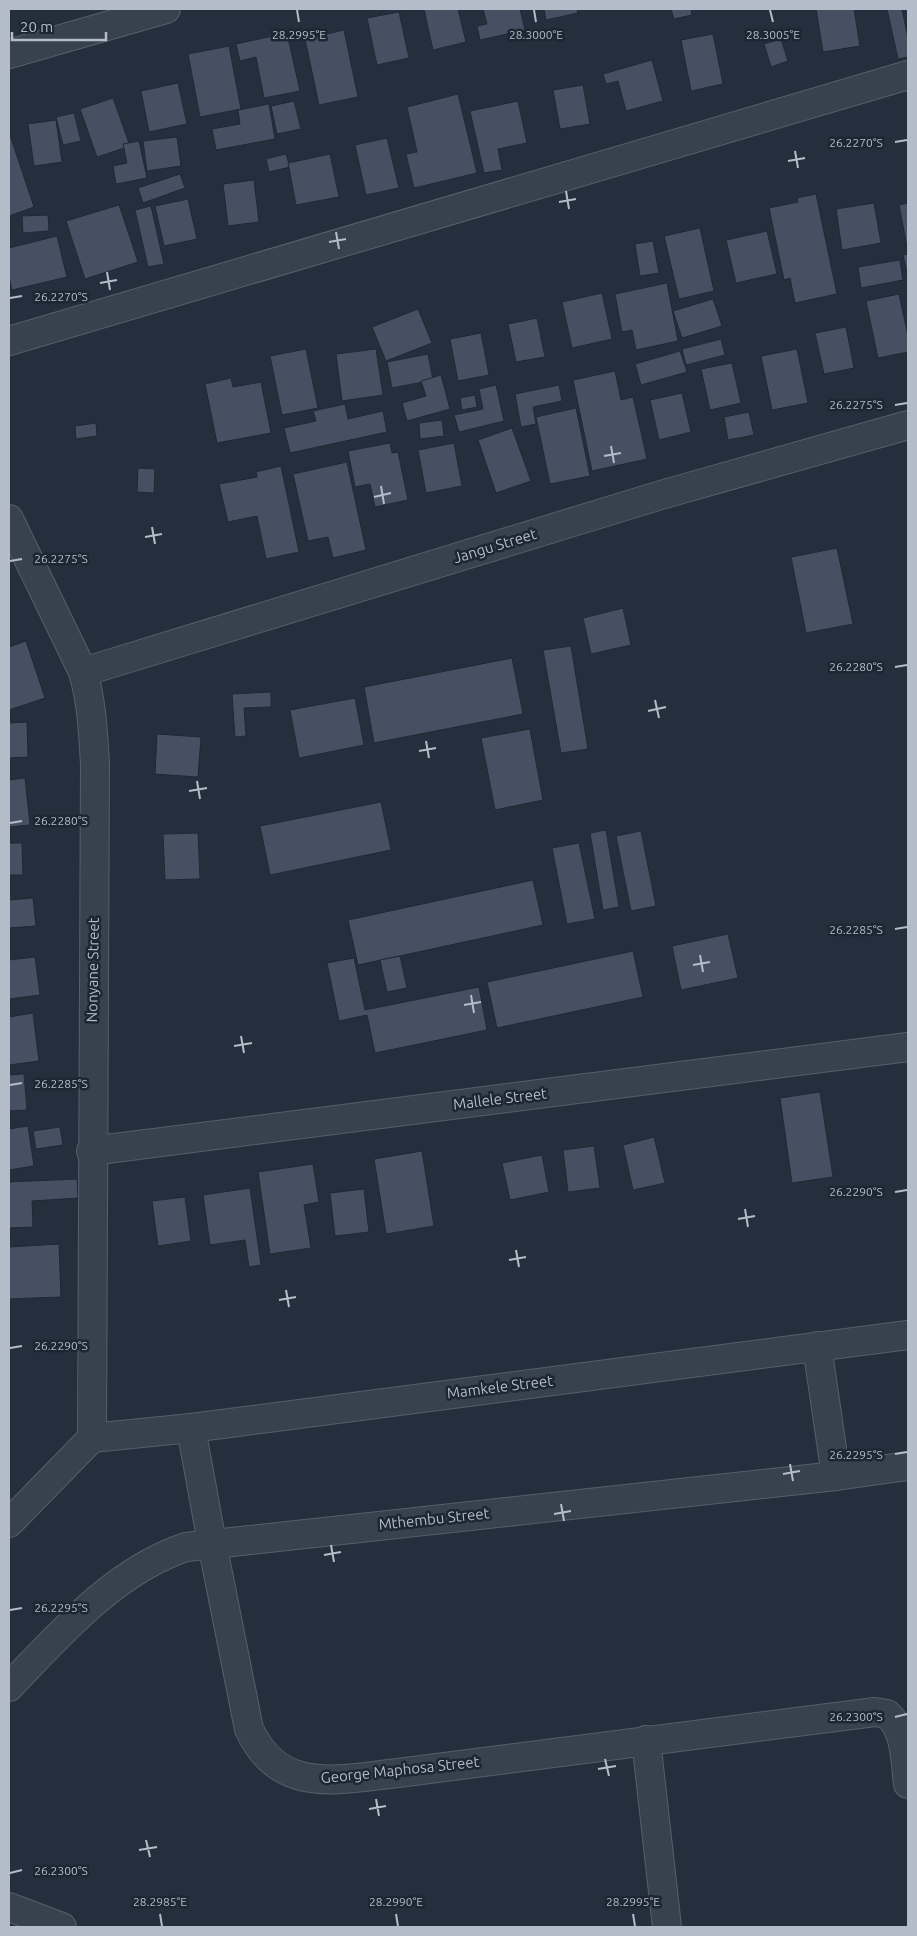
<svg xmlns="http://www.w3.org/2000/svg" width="917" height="1936" font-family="Ubuntu,sans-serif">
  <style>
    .building { fill: #455162; stroke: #1f2835 }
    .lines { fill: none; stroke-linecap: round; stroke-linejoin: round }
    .minor-casing { stroke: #565f6c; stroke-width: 30 }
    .minor { stroke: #38414e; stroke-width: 28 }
    .ticks { fill: none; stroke: #b4bcc9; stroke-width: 2 }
    .labels { text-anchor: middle; stroke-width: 5; stroke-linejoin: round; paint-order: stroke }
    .street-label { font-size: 15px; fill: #b4bcc9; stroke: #1d2633 }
    .ticks-label { font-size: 12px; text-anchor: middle; fill: #b4bcc9; stroke: #1d2633; stroke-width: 5; stroke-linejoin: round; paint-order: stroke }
  </style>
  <rect width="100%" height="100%" fill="#242f3e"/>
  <g class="building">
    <path d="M424 9H458L466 42 433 50Z"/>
    <path d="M483 9H520L525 30 480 40 477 26 487 24Z"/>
    <path d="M544 9H577L578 13 546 20Z"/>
    <path d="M671 9H691L692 15 674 19Z"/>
    <path d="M816 9H854L860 46 823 52Z"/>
    <path d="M887 9H902L908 38V57L898 59Z"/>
    <path d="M399 12 409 58 377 65 367 18Z"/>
    <path d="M344 30 358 97 319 105 305 39Z"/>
    <path d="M287 33 300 91 264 98 256 57 240 61 236 44Z"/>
    <path d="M713 34 723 84 691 91 681 40Z"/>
    <path d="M781 39 788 61 771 67 764 44Z"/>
    <path d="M229 46 241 109 200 117 188 54Z"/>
    <path d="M652 60 663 101 626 111 618 81 606 84 603 74Z"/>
    <path d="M178 83 187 124 149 132 141 91Z"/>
    <path d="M583 85 590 124 560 129 553 90Z"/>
    <path d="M458 94 477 173 414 188 406 154 417 152 407 107Z"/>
    <path d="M113 98 130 146 97 157 80 109Z"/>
    <path d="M294 101 301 129 277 134 271 106Z"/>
    <path d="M518 101 527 143 498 149 502 170 484 173 470 111Z"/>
    <path d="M269 104 275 139 216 150 212 129 240 124 238 110Z"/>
    <path d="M74 113 81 141 63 145 56 117Z"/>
    <path d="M56 120 62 162 34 166 28 124Z"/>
    <path d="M9 132 34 207 9 216Z"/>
    <path d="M177 137 181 166 147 171 143 141Z"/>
    <path d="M387 138 399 188 366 195 355 145Z"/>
    <path d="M139 141 147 178 116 184 113 166 127 163 123 144Z"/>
    <path d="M286 154 290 167 269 172 266 159Z"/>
    <path d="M330 154 339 197 296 205 288 163Z"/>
    <path d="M180 174 185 188 143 203 138 188Z"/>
    <path d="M254 180 259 222 228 226 223 184Z"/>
    <path d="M816 194 837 294 795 303 790 278 784 280 769 208 798 202 797 198Z"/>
    <path d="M188 199 197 239 164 246 155 206Z"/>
    <path d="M874 203 881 243 842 250 836 209Z"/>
    <path d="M908 203V247H907L899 205Z"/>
    <path d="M119 205 138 262 85 279 66 221Z"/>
    <path d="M151 206 164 264 148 267 135 210Z"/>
    <path d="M48 215 49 231 23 233 22 216Z"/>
    <path d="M700 228 714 291 679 299 664 236Z"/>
    <path d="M767 231 777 274 736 283 726 240Z"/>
    <path d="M57 236 67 277 12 290 9 277V248Z"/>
    <path d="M653 241 659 273 640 276 635 244Z"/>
    <path d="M908 254V272H907L903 255Z"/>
    <path d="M900 260 903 280 861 288 858 267Z"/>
    <path d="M667 283 678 341 636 350 632 330 622 332 615 294Z"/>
    <path d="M602 293 612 339 572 348 562 302Z"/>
    <path d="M899 294 908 336V352L878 358 866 301Z"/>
    <path d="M713 299 722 326 682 338 673 311Z"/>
    <path d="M418 309 432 343 386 361 372 327Z"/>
    <path d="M537 318 545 357 516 362 508 324Z"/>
    <path d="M846 327 854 368 824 374 815 333Z"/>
    <path d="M481 333 489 375 458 381 450 339Z"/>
    <path d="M721 339 725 355 686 365 682 349Z"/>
    <path d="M306 349 318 408 282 415 270 356Z"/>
    <path d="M376 349 383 395 342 401 336 354Z"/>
    <path d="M797 349 808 403 772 410 761 356Z"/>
    <path d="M680 351 687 372 641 385 635 364Z"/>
    <path d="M428 354 433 380 392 388 387 362Z"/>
    <path d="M732 363 741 403 710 410 701 369Z"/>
    <path d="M615 371 621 400 633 397 647 459 592 471 573 380Z"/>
    <path d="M441 375 450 409 407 421 402 403 426 396 421 381Z"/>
    <path d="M231 378 233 387 261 382 271 433 217 443 205 384Z"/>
    <path d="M496 385 504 421 459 432 454 415 483 409 479 389Z"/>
    <path d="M559 385 562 401 533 407 536 424 521 427 515 394Z"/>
    <path d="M682 393 691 432 659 440 650 400Z"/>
    <path d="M475 395 477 407 462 410 460 398Z"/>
    <path d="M345 404 348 419 383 411 387 432 290 453 284 428 316 421 313 411Z"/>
    <path d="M576 408 590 476 550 484 536 417Z"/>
    <path d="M749 412 754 435 728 440 724 417Z"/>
    <path d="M442 420 444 436 420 439 419 423Z"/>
    <path d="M96 423 97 436 76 439 75 426Z"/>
    <path d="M512 428 531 481 496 493 478 440Z"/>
    <path d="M390 443 392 453 398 452 408 500 375 507 370 484 355 487 348 451Z"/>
    <path d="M454 443 462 486 426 493 418 450Z"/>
    <path d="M347 462 366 550 333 558 328 537 308 541 293 474Z"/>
    <path d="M281 466 299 552 266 559 257 516 228 522 219 484 257 477 256 472Z"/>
    <path d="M138 468 155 469 154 493 137 492Z"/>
    <path d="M837 548 853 624 806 633 791 557Z"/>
    <path d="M623 608 631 645 591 654 583 618Z"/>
    <path d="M26 641 45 698 9 710V647Z"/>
    <path d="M571 646 588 749 561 753 543 650Z"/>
    <path d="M512 658 523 714 374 743 364 687Z"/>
    <path d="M271 692V707L244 708 246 736 235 737 232 694Z"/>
    <path d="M355 698 364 745 299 758 290 710Z"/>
    <path d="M27 722 28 757 9 758V723Z"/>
    <path d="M530 729 543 800 495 810 481 738Z"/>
    <path d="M157 734 201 737 198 777 155 774Z"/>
    <path d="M25 778 30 825 9 827V780Z"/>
    <path d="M381 802 391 850 270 875 260 826Z"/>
    <path d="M606 830 619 907 603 910 590 833Z"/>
    <path d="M641 831 656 906 631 911 616 836Z"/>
    <path d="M198 833 200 879 165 880 163 834Z"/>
    <path d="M9 843H22L23 875H9Z"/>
    <path d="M579 843 595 919 567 924 552 848Z"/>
    <path d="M533 880 543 925 358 965 348 920Z"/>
    <path d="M33 898 36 926 9 928V900Z"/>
    <path d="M728 934 738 978 681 990 672 946Z"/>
    <path d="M633 951 643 997 497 1028 487 982Z"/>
    <path d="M400 956 407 988 387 992 380 960Z"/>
    <path d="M35 957 40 995 9 999V960Z"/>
    <path d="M354 958 365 1010 479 987 487 1030 375 1053 367 1015 339 1021 327 963Z"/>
    <path d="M33 1013 39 1061 9 1065V1017Z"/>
    <path d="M24 1074 27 1110 9 1111V1075Z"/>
    <path d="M820 1092 833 1177 792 1183 780 1098Z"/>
    <path d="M28 1126 34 1166 9 1170V1129Z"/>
    <path d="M60 1127 63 1145 36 1149 33 1131Z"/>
    <path d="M654 1137 665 1183 633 1190 623 1145Z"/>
    <path d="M594 1146 600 1188 568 1192 563 1150Z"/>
    <path d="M422 1151 434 1226 386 1234 374 1159Z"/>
    <path d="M542 1155 549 1192 510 1200 502 1163Z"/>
    <path d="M313 1164 319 1202 304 1205 311 1248 270 1254 258 1172Z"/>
    <path d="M77 1179 78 1198 32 1201 33 1227 9 1228V1182Z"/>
    <path d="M250 1188 261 1265 249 1267 245 1240 210 1245 203 1195Z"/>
    <path d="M364 1189 369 1232 335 1236 330 1193Z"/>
    <path d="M185 1197 191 1241 158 1246 152 1201Z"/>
    <path d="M59 1244 61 1297 9 1299V1247Z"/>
  </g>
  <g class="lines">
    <defs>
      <g id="minor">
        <path d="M9 54 166 9"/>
        <path d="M9 341 908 75"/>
        <path d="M9 519 83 672C92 703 93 732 95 764L92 1438"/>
        <path d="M83 672 661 495 908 425"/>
        <path d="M91 1151 908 1047"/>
        <path d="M817 1346 836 1476"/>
        <path d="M191 1428 212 1543 249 1729C280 1796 338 1779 398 1773L875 1712 887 1714C906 1730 905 1761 908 1784"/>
        <path d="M92 1438 191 1428 908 1335"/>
        <path d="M9 1523 92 1438"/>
        <path d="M9 1687C60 1634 114 1571 186 1547L836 1476 908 1466"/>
        <path d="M646 1740 667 1927"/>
        <path d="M9 1907 62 1927"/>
      </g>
    </defs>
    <use href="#minor" class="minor-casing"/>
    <use href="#minor" class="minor"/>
  </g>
  <path class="ticks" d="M297 10 299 22M534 10 536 22M770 10 773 22M895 142 907 140M795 151 798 168M788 161 805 158M566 191 569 209M559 202 576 199M336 232 339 249M329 242 346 239M107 272 110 290M100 283 117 280M10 298 22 296M895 405 907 403M611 446 614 463M604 456 621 453M381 486 384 504M374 497 391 493M152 527 155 544M145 537 162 534M10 561 22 559M895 667 907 665M655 700 659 718M648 711 666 707M426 741 429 758M419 751 436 748M197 781 200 799M189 791 207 788M10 823 22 821M895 929 907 927M700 955 703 972M693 965 710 962M471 995 474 1013M464 1005 481 1002M241 1036 244 1053M234 1046 252 1043M10 1085 22 1083M895 1192 907 1190M745 1209 748 1227M738 1219 755 1216M516 1250 519 1267M509 1260 526 1257M286 1290 289 1307M279 1300 296 1297M10 1348 22 1346M895 1454 907 1452M790 1464 793 1481M783 1474 800 1471M561 1504 564 1521M554 1514 571 1511M331 1545 334 1562M324 1555 341 1552M10 1610 22 1608M895 1717 907 1714M605 1759 609 1776M598 1769 616 1766M376 1799 379 1816M369 1809 386 1806M146 1840 150 1857M139 1850 157 1847M10 1873 22 1870M160 1914 162 1926M396 1914 398 1926M633 1914 635 1926"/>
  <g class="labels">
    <g class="street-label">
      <text transform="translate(495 546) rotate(-17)" y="5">Jangu Street</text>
      <text transform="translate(93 970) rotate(-89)" y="5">Nonyane Street</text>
      <text transform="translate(500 1099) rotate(-7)" y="5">Mallele Street</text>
      <text transform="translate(500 1387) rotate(-7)" y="5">Mamkele Street</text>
      <text transform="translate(434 1519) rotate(-6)" y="5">Mthembu Street</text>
      <text transform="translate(400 1770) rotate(-6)" y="5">George Maphosa Street</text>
    </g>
  </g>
  <g class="ticks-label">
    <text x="299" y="39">28.2995°E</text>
    <text x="536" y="39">28.3000°E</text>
    <text x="773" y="39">28.3005°E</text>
    <text x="856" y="147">26.2270°S</text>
    <text x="61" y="301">26.2270°S</text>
    <text x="856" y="409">26.2275°S</text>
    <text x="61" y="563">26.2275°S</text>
    <text x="856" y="671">26.2280°S</text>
    <text x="61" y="825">26.2280°S</text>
    <text x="856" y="934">26.2285°S</text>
    <text x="61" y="1088">26.2285°S</text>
    <text x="856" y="1196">26.2290°S</text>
    <text x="61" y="1350">26.2290°S</text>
    <text x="856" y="1459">26.2295°S</text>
    <text x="61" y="1612">26.2295°S</text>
    <text x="856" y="1721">26.2300°S</text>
    <text x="61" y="1875">26.2300°S</text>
    <text x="160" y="1906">28.2985°E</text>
    <text x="396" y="1906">28.2990°E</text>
    <text x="633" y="1906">28.2995°E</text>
  </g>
  <rect width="917" height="1936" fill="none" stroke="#b4bcc9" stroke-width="20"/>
  <path d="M12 32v8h94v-8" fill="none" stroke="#b4bcc9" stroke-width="2.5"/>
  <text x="20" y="32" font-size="15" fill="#b4bcc9" stroke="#1d2633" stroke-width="4" paint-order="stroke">20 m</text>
</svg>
